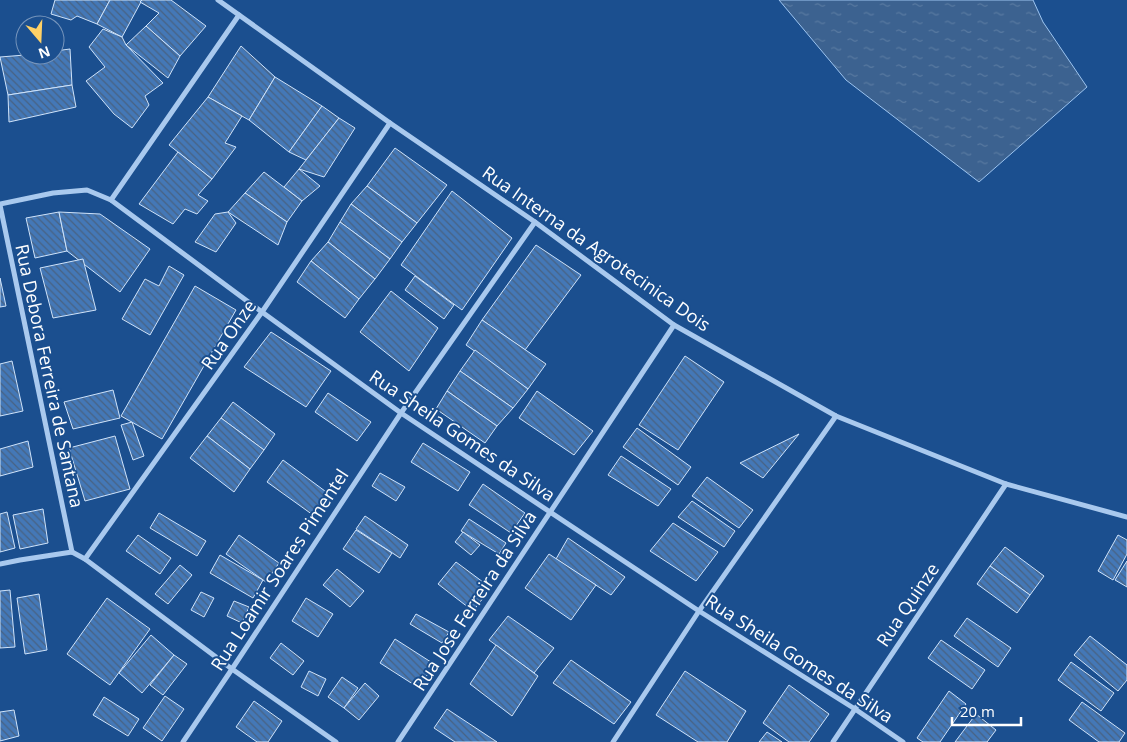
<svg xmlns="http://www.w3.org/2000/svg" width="1127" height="742" font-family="'Open Sans',sans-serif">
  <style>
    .water { fill: url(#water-ripples); stroke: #9cc4f0 }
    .building { fill: url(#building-back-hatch); stroke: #cfe3fa }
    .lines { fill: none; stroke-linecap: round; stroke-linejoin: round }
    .minor { stroke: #a9c9ee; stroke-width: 5 }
    .labels { text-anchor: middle; stroke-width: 4; stroke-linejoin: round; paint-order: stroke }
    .street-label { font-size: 18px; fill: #fff; stroke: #1b4f8f }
  </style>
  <defs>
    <pattern id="water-ripples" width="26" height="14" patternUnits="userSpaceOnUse" patternTransform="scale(1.25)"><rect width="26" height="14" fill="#3c6290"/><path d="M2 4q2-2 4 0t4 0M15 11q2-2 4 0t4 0" fill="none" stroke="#597aa1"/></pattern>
    <pattern id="building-back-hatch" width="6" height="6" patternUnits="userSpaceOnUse" patternTransform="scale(1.25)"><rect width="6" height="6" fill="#4478b7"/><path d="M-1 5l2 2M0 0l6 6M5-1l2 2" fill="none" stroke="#486282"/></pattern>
  </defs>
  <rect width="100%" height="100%" fill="#1b4f8f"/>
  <path class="water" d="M779 0H1033L1043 22 1087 87 979 182 846 80Z"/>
  <g class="building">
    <path d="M55 0H110L97 24 77 16 71 20 51 14Z"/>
    <path d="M110 0H142L122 37 97 24Z"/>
    <path d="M142 0H171L206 26 180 56 146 26 159 13 140 2Z"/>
    <path d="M146 26 180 56 168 78 126 45Z"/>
    <path d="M103 29 122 37 126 45 163 83 145 96 149 105 132 128 114 114 86 81 105 67 89 47Z"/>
    <path d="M241 46 275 77 249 120 208 97Z"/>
    <path d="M70 49 72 85 8 95 0 57 25 55H55V51Z"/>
    <path d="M275 77 322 106 289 152 249 120Z"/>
    <path d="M72 85 76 107 9 122 8 95Z"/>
    <path d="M208 97 242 116 225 143 236 147 212 179 169 145Z"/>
    <path d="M322 106 339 118 306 160 289 152Z"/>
    <path d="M339 118 355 128 324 177 299 169Z"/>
    <path d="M395 148 447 185 417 223 367 186Z"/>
    <path d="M178 152 212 179 198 195 208 201 197 214 185 209 173 224 139 204Z"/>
    <path d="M299 169 320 186 302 201 284 187Z"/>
    <path d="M264 172 302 201 287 222 245 193Z"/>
    <path d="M367 186 417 223 402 242 351 204Z"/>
    <path d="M452 191 512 238 462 310 401 265Z"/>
    <path d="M245 193 287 222 278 245 228 212Z"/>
    <path d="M351 204 402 242 390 259 340 222Z"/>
    <path d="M59 212 67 251 35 258 26 218Z"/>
    <path d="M59 212 100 214 150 249 120 292 67 251Z"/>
    <path d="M228 212 236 223 216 252 195 242 215 214Z"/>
    <path d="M340 222 390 259 375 279 328 242Z"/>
    <path d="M328 242 375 279 359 299 311 261Z"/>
    <path d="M536 245 581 275 525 350 482 320Z"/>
    <path d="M83 259 96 310 53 318 40 268Z"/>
    <path d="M311 261 359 299 345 318 297 282Z"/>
    <path d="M169 266 184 275 150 335 122 319 145 279 159 286Z"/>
    <path d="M415 276 454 305 444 319 405 290Z"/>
    <path d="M0 278 6 306 0 307Z"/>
    <path d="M195 286 236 310 162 439 121 416Z"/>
    <path d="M391 291 438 328 409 371 360 332Z"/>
    <path d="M482 320 546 364 528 389 466 345Z"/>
    <path d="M271 332 331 371 306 407 244 367Z"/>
    <path d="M475 350 528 389 513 408 460 371Z"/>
    <path d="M685 356 724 382 678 450 639 425Z"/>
    <path d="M12 361 23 411 0 416V364Z"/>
    <path d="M460 371 513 408 497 426 447 391Z"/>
    <path d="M113 390 120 418 73 429 64 402Z"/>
    <path d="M447 391 497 426 485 443 436 409Z"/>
    <path d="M537 391 593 431 574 455 519 418Z"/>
    <path d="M328 393 371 422 357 441 315 412Z"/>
    <path d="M233 402 275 434 264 450 221 418Z"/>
    <path d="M221 418 264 450 250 469 207 436Z"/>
    <path d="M132 422 144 456 133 460 121 425Z"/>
    <path d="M637 428 691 467 678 485 623 447Z"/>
    <path d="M799 434 763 478 740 463Z"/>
    <path d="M115 436 130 489 85 501 69 448Z"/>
    <path d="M207 436 250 469 234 492 190 458Z"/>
    <path d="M28 441 33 467 0 476V449Z"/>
    <path d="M423 443 470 472 458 491 411 462Z"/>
    <path d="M621 456 671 489 658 506 608 475Z"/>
    <path d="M283 460 329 494 313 515 267 482Z"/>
    <path d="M380 473 405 487 396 501 372 486Z"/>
    <path d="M707 477 753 510 739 528 692 496Z"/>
    <path d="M483 484 525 513 511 533 469 505Z"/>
    <path d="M692 501 735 531 724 547 678 517Z"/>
    <path d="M43 509 48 543 20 549 13 515Z"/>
    <path d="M7 512 15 548 0 552V514Z"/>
    <path d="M159 513 206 541 197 556 150 528Z"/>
    <path d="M365 516 408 545 400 558 356 529Z"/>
    <path d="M469 519 506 543 499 554 461 531Z"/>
    <path d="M673 523 718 552 696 581 650 551Z"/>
    <path d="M356 530 392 553 379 573 343 549Z"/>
    <path d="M463 532 480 545 471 555 455 542Z"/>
    <path d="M138 535 171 558 160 574 126 551Z"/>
    <path d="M239 535 279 563 266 582 226 554Z"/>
    <path d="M1118 535 1127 540V554L1113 580 1098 571Z"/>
    <path d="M568 538 625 577 611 595 556 559Z"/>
    <path d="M1005 547 1044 576 1030 595 990 566Z"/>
    <path d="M549 554 596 585 571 620 525 588Z"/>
    <path d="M220 555 263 580 253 598 210 573Z"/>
    <path d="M1127 561V587L1115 580Z"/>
    <path d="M456 562 491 588 473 611 438 584Z"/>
    <path d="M180 565 192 575 168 604 155 594Z"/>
    <path d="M990 566 1030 595 1017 613 977 584Z"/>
    <path d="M337 569 364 591 350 607 323 585Z"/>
    <path d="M10 590 15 647 0 648V591Z"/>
    <path d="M201 592 214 598 204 617 191 610Z"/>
    <path d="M39 594 47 650 25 654 17 598Z"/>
    <path d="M107 598 150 629 110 685 67 654Z"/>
    <path d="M306 598 333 614 318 637 292 621Z"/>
    <path d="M234 601 249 607 242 623 227 616Z"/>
    <path d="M416 614 449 632 442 643 410 624Z"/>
    <path d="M508 616 554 648 534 673 489 640Z"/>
    <path d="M967 618 1011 648 998 667 954 636Z"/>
    <path d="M151 635 174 655 142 693 119 673Z"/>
    <path d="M1090 636 1127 665V680L1118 691 1074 655Z"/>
    <path d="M395 639 434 664 419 688 380 663Z"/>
    <path d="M941 640 985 670 972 689 928 658Z"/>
    <path d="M281 643 304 661 293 675 270 658Z"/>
    <path d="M496 645 538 676 512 716 470 684Z"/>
    <path d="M174 655 187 664 163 695 150 685Z"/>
    <path d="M571 660 631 702 614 724 553 683Z"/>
    <path d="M1071 662 1114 693 1101 711 1058 680Z"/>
    <path d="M309 671 326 679 318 696 301 687Z"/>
    <path d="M685 671 746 711 727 742H698L656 715Z"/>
    <path d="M342 677 358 688 344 708 328 697Z"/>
    <path d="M365 683 379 696 359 720 344 708Z"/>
    <path d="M789 685 829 714 809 742H789L763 723Z"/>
    <path d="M949 691 966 704 940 742H923L917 738Z"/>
    <path d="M165 696 184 709 162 741 143 728Z"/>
    <path d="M104 697 139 719 128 736 93 715Z"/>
    <path d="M254 701 282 721 268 742H257L236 727Z"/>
    <path d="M1082 702 1125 733 1119 742H1099L1069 720Z"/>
    <path d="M447 709 497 742H455L434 728Z"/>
    <path d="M14 710 19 736 0 741V712Z"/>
    <path d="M976 714 996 730 987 742H955Z"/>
    <path d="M767 732 782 742H759Z"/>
  </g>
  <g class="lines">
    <g class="minor">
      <path d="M218 0 390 123 535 222 674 325 836 416 1006 484 1127 517"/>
      <path d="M111 200 239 15"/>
      <path d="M0 204 53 193 87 190 111 200 262 312 401 413 699 611 855 709 903 742"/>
      <path d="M0 205 72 552"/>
      <path d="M72 552 85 559 232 669 336 742"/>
      <path d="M85 559 262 312 390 123"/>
      <path d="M0 564 20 560 72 552"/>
      <path d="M183 742 232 669 401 413 535 222"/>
      <path d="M398 742 674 325"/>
      <path d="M613 742 699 611 836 416"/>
      <path d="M833 742 1006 484"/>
    </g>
  </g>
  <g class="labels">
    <g class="street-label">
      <text transform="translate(596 249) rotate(35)" y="6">Rua Interna da Agrotecinica Dois</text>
      <text transform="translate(229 335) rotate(-55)" y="6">Rua Onze</text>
      <text transform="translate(49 376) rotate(78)" y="6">Rua Debora Ferreira de Santana</text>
      <text transform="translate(462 436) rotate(34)" y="6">Rua Sheila Gomes da Silva</text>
      <text transform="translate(280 570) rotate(-57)" y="6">Rua Loamir Soares Pimentel</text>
      <text transform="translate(475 601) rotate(-57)" y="6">Rua Jose Ferreira da Silva</text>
      <text transform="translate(908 605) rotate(-56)" y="6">Rua Quinze</text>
      <text transform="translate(799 659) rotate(33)" y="6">Rua Sheila Gomes da Silva</text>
    </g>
  </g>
  <g transform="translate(40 40) rotate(161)"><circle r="24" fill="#1b4f8f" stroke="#7695bc"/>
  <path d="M0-4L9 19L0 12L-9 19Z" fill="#ffd166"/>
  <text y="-8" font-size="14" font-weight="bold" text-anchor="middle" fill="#ffffff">N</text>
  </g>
  <path d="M952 717v8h69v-8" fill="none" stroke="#ffffff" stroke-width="2.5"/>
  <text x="960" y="717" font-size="15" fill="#ffffff" stroke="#1b4f8f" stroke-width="4" paint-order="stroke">20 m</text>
</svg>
